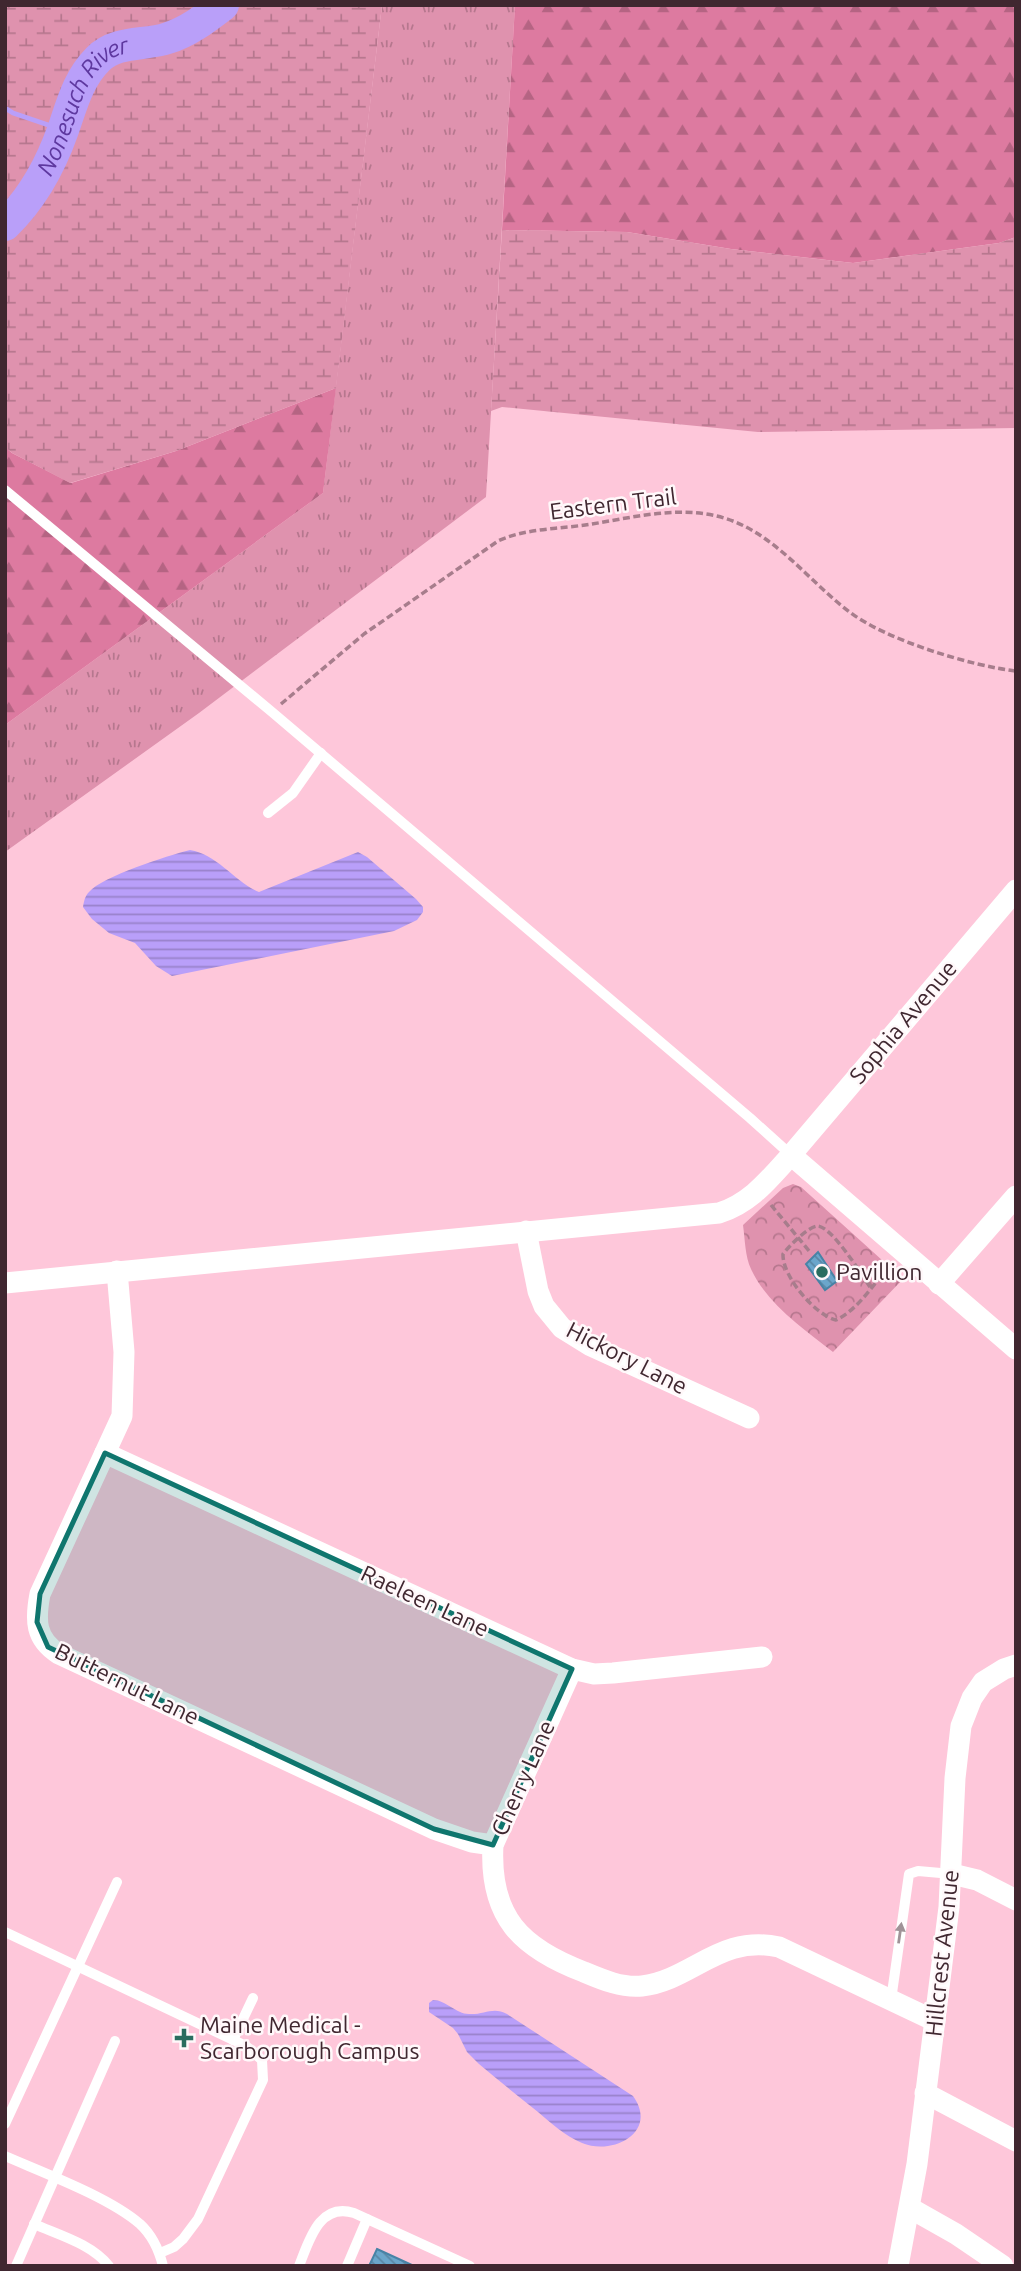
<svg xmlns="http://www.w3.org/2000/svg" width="1021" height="2271" font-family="Ubuntu,sans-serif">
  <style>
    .grass { fill: url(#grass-tufts) }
    .forest { fill: url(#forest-firs) }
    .wetland { fill: url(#wetland-marsh) }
    .park { fill: url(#park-crowns) }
    .water { fill: url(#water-rules) }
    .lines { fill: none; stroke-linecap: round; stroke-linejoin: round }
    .stream { stroke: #b99ff9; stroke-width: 5 }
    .river { stroke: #b99ff9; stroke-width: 32 }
    .building { fill: url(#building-back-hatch); stroke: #4883a6; stroke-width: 2 }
    .path { stroke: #a77d8c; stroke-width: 3.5; stroke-dasharray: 7 3.5; stroke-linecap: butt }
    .lane { stroke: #fff; stroke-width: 10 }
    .street { stroke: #fff; stroke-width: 21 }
    .oneway { fill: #a09398 }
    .marked { fill: #0f766e; fill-opacity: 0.2; stroke: #0f766e; stroke-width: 5; stroke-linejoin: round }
    .poi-dot { fill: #2a6d5f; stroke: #fff8fa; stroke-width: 2.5 }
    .labels { text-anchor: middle; stroke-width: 5; stroke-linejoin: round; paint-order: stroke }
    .street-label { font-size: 23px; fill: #402730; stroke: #fff8fa }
    .poi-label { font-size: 23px; fill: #402730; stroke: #fff8fa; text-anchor: start }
    .water-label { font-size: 24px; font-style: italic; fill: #5e389f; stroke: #fff8fa }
  </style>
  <defs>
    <pattern id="grass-tufts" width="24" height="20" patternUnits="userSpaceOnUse" patternTransform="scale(1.75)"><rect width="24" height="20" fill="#df92ae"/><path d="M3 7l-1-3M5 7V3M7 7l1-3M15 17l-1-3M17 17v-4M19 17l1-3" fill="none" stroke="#b6778e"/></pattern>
    <pattern id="forest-firs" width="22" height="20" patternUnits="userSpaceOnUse" patternTransform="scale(1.75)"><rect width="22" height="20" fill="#dd7aa0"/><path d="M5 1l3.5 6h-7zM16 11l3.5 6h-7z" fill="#b56483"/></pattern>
    <pattern id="wetland-marsh" width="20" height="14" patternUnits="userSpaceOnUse" patternTransform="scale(1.75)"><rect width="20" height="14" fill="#df92ae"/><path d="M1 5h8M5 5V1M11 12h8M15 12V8" fill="none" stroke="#b6778e"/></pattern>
    <pattern id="park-crowns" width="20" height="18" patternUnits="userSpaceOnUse" patternTransform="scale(1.75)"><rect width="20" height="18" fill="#df92ae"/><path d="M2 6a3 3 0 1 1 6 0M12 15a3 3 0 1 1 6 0" fill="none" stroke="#b6778e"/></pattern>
    <pattern id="water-rules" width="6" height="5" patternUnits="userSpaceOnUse" patternTransform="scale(1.75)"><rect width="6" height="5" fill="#b99ff9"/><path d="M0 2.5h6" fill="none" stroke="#9882ca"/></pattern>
    <pattern id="building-back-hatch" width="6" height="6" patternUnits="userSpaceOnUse" patternTransform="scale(1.75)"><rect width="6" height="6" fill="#6ba6cb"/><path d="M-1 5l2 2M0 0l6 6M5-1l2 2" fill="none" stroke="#5987a5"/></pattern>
  </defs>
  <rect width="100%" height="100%" fill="#fec7da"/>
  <path class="grass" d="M382 5H515L486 497 199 713 5 852V725L323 493Z"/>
  <g class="forest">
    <path d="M515 5H1016V237L999 243 853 263 731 249 627 232 502 230Z"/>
    <path d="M336 388 323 493 5 725V447L12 453 71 483 176 451Z"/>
  </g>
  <g class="wetland">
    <path d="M5 5H382L336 388 176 451 70 483 12 453 5 447Z"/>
    <path d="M502 230 627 232 731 249 853 263 999 243 1016 237V428L758 432 502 407 491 411Z"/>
  </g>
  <path class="park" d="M793 1184 801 1187 903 1279 833 1352C804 1329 767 1304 751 1269 745 1257 745 1239 743 1225L783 1188Z"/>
  <g class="water">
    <path d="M190 850C217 854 235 882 259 892L358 852 367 857 416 899 423 907V912L417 920 394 931 172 976 156 966 135 943 109 933 92 919 83 907C84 901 85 896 89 892 103 876 167 856 190 850Z"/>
    <path d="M433 2000C446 2000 456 2014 469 2014 484 2015 493 2006 507 2014L633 2096C659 2132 613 2156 582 2143 565 2136 551 2123 538 2112 518 2096 498 2080 479 2064L467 2052 458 2034 453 2028 429 2012V2003Z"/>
  </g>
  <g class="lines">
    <path class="stream" d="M5 108 13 113 63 130"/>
    <path class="river" id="s1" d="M5 225C32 199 51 164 63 130 72 104 78 79 98 59 117 40 145 46 168 38 188 32 206 18 223 5"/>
  </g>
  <g class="building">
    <path d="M818 1252 837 1281 825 1290 806 1264Z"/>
    <path d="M377 2249 414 2266H369Z"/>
  </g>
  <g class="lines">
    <g class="path">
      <path d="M281 704 364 634 498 541C526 528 561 529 592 524 635 517 681 505 724 518 775 533 809 582 851 613 887 640 971 666 1016 671"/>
      <path d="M771 1205 810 1252"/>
      <path d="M870 1287C862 1275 831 1225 817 1226 808 1227 789 1246 783 1254 782 1276 815 1315 836 1320 858 1310 875 1282 891 1264"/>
    </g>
    <g class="lane">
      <path d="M5 490 272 712 750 1118 791 1155"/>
      <path d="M268 813 293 793 321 753"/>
      <path d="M5 1932 246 2046 262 2060 263 2080 198 2219 183 2239 174 2247 160 2253"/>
      <path d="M891 2000 909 1874 918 1871 952 1874"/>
      <path d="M233 2040 253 1998"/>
      <path d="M5 2124 117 1882"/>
      <path d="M5 2156C44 2173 109 2197 140 2224 152 2235 159 2250 163 2266"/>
      <path d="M34 2224C59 2235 92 2244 109 2266"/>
      <path d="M16 2266 115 2041"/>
      <path d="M299 2266C309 2241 319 2202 354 2213L470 2266"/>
      <path d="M347 2266 367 2219"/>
    </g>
    <g class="street">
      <path d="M791 1155 1016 1349"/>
      <path d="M526 1231 538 1291 544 1306 562 1328 591 1346 749 1418"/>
      <path d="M117 1271 124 1352 122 1416 40 1594C35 1620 35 1639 59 1654L434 1829 472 1842 493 1845"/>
      <path d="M5 1283 719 1213C751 1203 769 1179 791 1155L1016 890"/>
      <path d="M939 1284 1016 1196"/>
      <path d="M105 1453 572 1669 594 1674 613 1673 762 1657"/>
      <path d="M572 1669 493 1845C489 1917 521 1948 584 1972 603 1980 622 1988 642 1986 692 1980 720 1934 779 1947L935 2021"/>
      <path d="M952 1874 977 1880 1016 1900"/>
      <path d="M925 2093 1016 2141"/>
      <path d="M910 2208 956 2234 1003 2266"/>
      <path d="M898 2266 917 2164 949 1907 955 1778 961 1726 972 1698 983 1682 1004 1669 1016 1665"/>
    </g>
  </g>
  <defs><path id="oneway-solid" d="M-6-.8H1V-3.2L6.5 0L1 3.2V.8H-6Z" transform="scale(1.75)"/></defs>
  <use class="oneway" href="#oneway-solid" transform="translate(900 1933) rotate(-82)"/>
  <path class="marked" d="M105 1453 572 1669 493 1845 434 1829 48 1647 37 1622 40 1594Z"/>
  <g class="poi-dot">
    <circle cx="822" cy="1272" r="7"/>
    <path d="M180.5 2027.5h7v7h7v7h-7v7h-7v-7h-7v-7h7z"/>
  </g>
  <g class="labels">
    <g class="street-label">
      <text transform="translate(613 504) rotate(-7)" y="8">Eastern Trail</text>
      <text transform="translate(903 1022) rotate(-50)" y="8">Sophia Avenue</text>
      <text transform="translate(627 1358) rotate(27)" y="8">Hickory Lane</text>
      <text transform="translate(425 1601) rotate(25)" y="8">Raeleen Lane</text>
      <text transform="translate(127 1684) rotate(26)" y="8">Butternut Lane</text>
      <text transform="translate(523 1778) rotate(-66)" y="8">Cherry Lane</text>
      <text transform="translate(942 1953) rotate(-84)" y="8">Hillcrest Avenue</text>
    </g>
    <g class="poi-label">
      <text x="836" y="1280">Pavillion</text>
      <text x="200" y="2033">Maine Medical -<tspan x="200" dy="26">Scarborough Campus</tspan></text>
    </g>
    <g class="water-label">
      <text dy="8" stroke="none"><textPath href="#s1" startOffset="145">Nonesuch River</textPath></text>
    </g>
  </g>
  <rect width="1021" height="2271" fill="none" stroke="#402730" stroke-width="14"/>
</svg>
